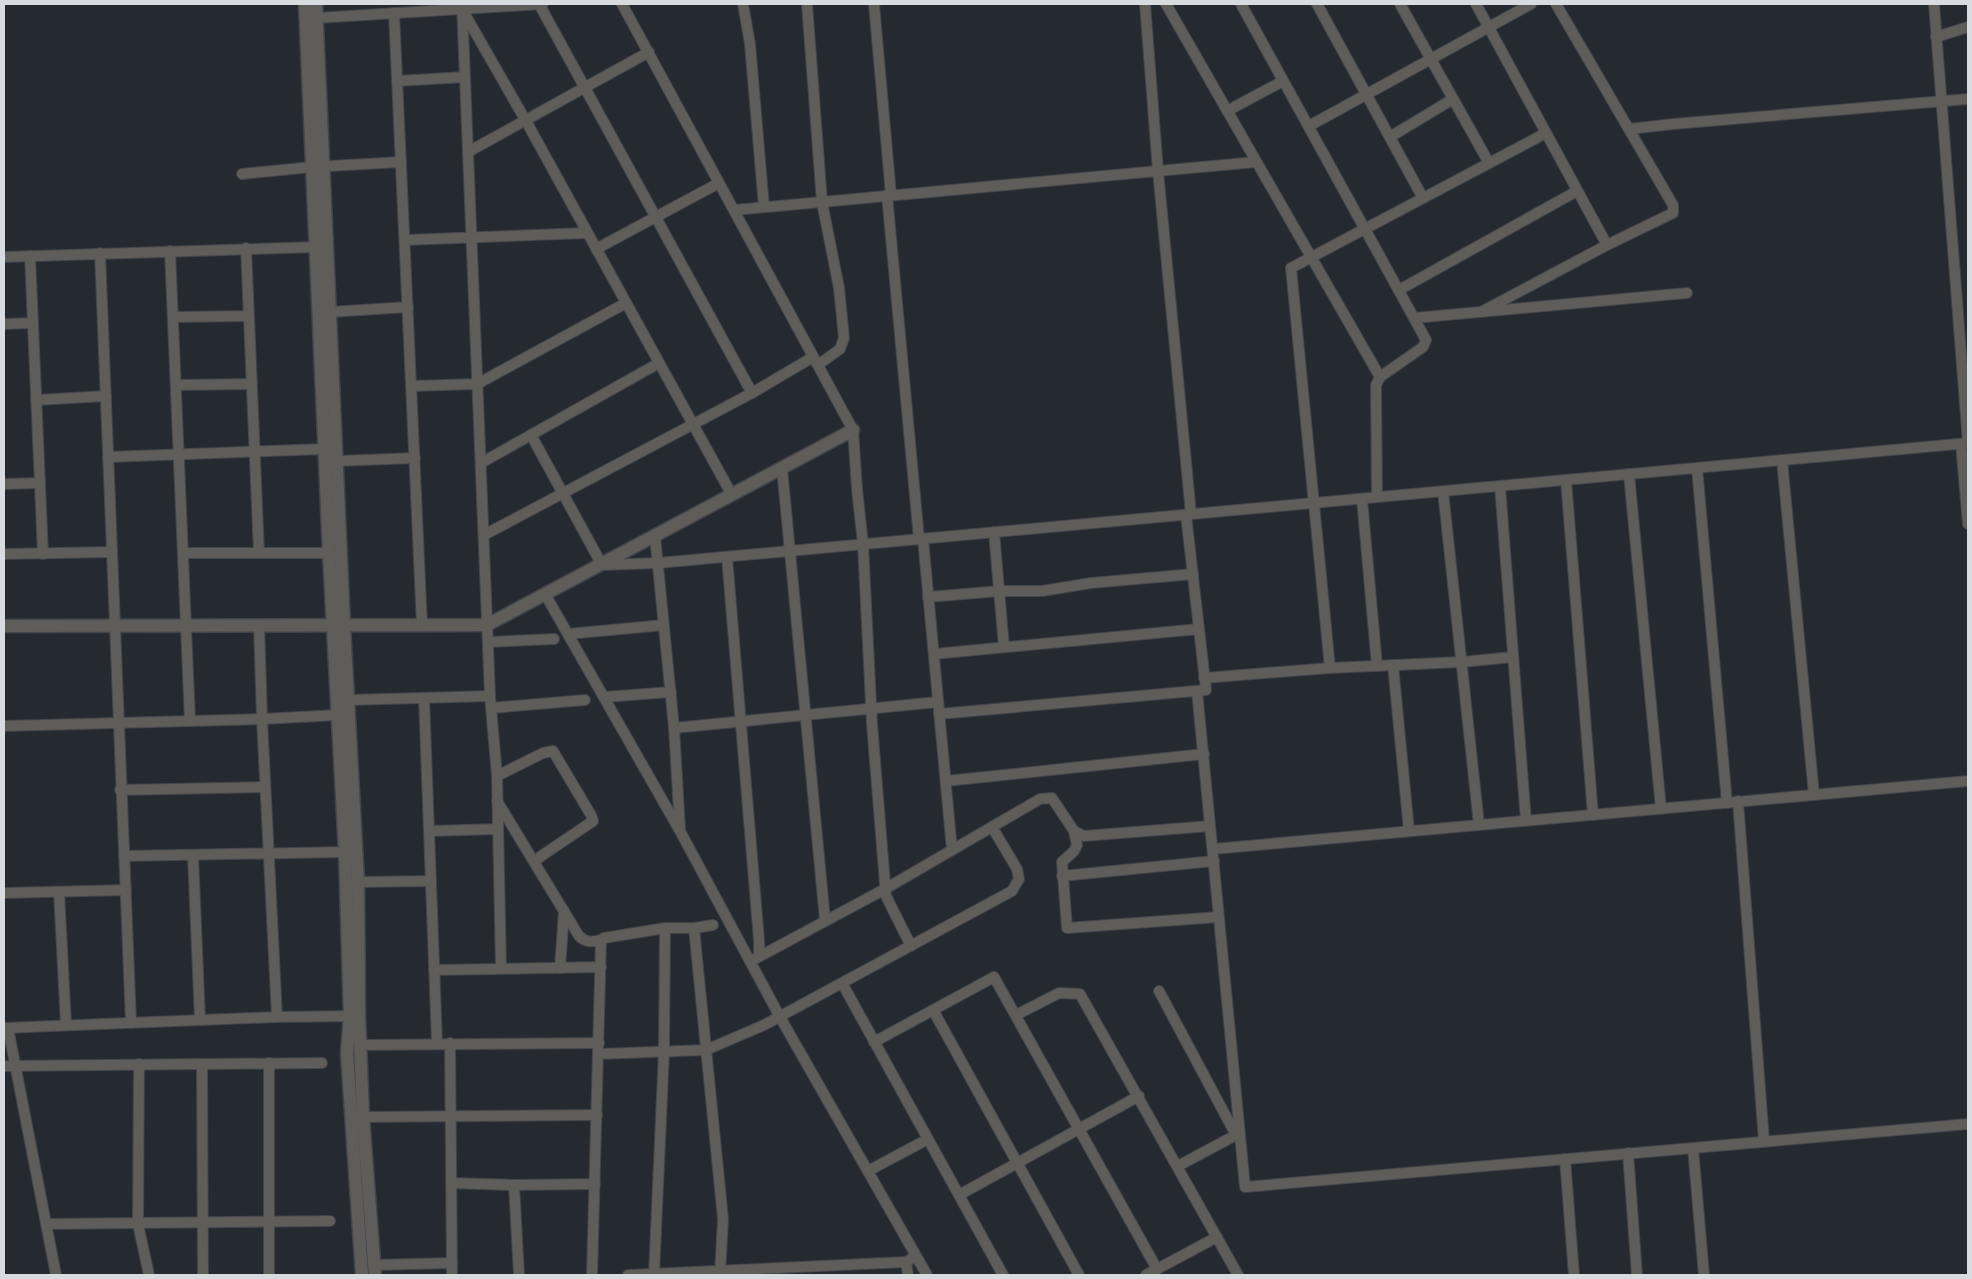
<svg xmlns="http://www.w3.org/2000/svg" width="1972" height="1279" font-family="'Open Sans',sans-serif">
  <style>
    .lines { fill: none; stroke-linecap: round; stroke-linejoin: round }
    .minor-casing { stroke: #42454c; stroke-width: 12 }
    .tertiary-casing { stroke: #42454c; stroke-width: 15 }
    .minor { stroke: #5f5d59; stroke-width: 10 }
    .tertiary { stroke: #5f5d59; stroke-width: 12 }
  </style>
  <rect width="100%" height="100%" fill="#252930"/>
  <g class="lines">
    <defs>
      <g id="minor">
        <path d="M462 4 490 696 497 776 501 968"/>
        <path d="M539 4 752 393"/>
        <path d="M622 4 853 430 857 489 863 544 872 724 886 896 911 946"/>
        <path d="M743 4 750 44 764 207"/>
        <path d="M807 4 822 202 839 288 844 338 840 349 818 365"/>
        <path d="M874 4 891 195"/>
        <path d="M1145 4 1158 171 1191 514"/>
        <path d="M1166 4 1380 377"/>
        <path d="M1241 4 1426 340 1423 347 1380 377 1376 385 1377 497"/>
        <path d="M1317 4 1423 198"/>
        <path d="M1400 4 1489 163"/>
        <path d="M1476 4 1607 245"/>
        <path d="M1934 4 1968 443"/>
        <path d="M463 11 526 121 732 495"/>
        <path d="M394 13 422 625"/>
        <path d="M316 18 543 4"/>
        <path d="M1936 37 1968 27"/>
        <path d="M397 81 465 77"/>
        <path d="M1227 111 1283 81"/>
        <path d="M1309 126 1531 4"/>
        <path d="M1630 129 1673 124 1968 99"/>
        <path d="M1390 137 1453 99"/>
        <path d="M468 152 649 52"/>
        <path d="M242 174 312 167 401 162"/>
        <path d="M887 195 919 539"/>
        <path d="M734 210 1256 162"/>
        <path d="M405 240 587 233"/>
        <path d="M246 248 259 553"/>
        <path d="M596 249 719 183"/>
        <path d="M170 251 190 721"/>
        <path d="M100 253 131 1023"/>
        <path d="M30 256 43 554"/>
        <path d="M4 257 316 247"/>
        <path d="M1399 290 1577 191"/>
        <path d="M330 312 408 307"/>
        <path d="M1481 312 1607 245 1673 213V205L1556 4"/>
        <path d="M173 317 249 316"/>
        <path d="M1414 318 1687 293"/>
        <path d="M4 324 33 323"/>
        <path d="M176 385 252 384"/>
        <path d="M411 386 477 384 626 303"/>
        <path d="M36 400 106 396"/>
        <path d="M531 435 602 565 658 563 1968 443"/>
        <path d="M1961 444 1968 524"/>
        <path d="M108 457 325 449"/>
        <path d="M1782 460 1814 795"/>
        <path d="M337 461 415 458"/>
        <path d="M481 463 659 363"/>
        <path d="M782 468 825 920"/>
        <path d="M1697 468 1727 803"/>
        <path d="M1629 474 1661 809"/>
        <path d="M1566 480 1593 815"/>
        <path d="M4 484 40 483"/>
        <path d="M1500 486 1526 821"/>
        <path d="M1443 491 1479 825"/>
        <path d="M1362 499 1377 666"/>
        <path d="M994 532 1004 647"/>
        <path d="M484 535 752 393 813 357"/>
        <path d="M655 536 674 728 680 829"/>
        <path d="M923 539 952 850"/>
        <path d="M183 553H329"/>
        <path d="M4 554 112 552"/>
        <path d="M727 557 759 940V956"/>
        <path d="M545 594 680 831 780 1017 927 1275"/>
        <path d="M928 597 1000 591H1042L1091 583 1193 574"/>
        <path d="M259 625 262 719 277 1017"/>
        <path d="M568 634 664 625"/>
        <path d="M488 642 554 639"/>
        <path d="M934 654 1199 629"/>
        <path d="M1393 665 1409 831"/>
        <path d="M1330 668 1291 268 1546 133"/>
        <path d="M1204 678 1330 668 1461 662 1513 657"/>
        <path d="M1197 691 1245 1187 1968 1124"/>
        <path d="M604 697 671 692"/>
        <path d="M424 698 437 1043"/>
        <path d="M348 700 490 696"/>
        <path d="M491 708 585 700"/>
        <path d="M939 714 1206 690 1186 515"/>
        <path d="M4 726 262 719 338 715"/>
        <path d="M674 728 938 702"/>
        <path d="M497 776 543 753 553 751 591 815 593 821 534 861"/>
        <path d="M946 781 1204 754"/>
        <path d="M120 790 265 787"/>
        <path d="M497 801 579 936C586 943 592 942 601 940"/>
        <path d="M1738 801 1764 1141"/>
        <path d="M429 831 498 829"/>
        <path d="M1074 831 1077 845 1074 851 1062 862 1067 928 1219 917"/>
        <path d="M1213 849 1968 781"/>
        <path d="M193 855 200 1020"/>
        <path d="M124 856 345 852"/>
        <path d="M1062 876 1214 861"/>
        <path d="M358 882 431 881"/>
        <path d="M59 892 66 1025"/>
        <path d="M4 893 126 890"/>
        <path d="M694 928 723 1219 720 1275"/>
        <path d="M751 961 885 889 1040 799 1052 798 1074 831 1084 836 1210 826"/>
        <path d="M560 968 564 911"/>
        <path d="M434 970 601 967"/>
        <path d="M842 983 1003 1275"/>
        <path d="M1159 991 1236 1135 1178 1166"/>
        <path d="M933 1010 1079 1275"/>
        <path d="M1016 1015 1059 993 1080 994 1238 1275"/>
        <path d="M4 1028 277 1017 356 1016"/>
        <path d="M8 1028 56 1275"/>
        <path d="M874 1042 994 977 1157 1269"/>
        <path d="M450 1043 452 1275"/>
        <path d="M360 1045 599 1043"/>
        <path d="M598 1054 706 1050 764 1025 1012 891 1019 879 1017 869 992 827"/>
        <path d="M269 1063V1275"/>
        <path d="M139 1064 138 1224 149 1275"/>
        <path d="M202 1064 203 1275"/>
        <path d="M4 1066 322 1063"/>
        <path d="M363 1117 597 1115"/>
        <path d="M1693 1148 1704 1275"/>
        <path d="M1628 1153 1637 1275"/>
        <path d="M1565 1159 1574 1275"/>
        <path d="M868 1171 928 1139"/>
        <path d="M451 1183 514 1185"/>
        <path d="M959 1195 1139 1096"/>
        <path d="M46 1224 330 1221"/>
        <path d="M906 1262 908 1275"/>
        <path d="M374 1265 452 1263"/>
        <path d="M519 1275 514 1185 595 1184"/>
        <path d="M592 1275 601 940 604 938 665 928H694L713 925"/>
        <path d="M628 1275 906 1262 916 1256"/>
        <path d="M654 1275 664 1051 665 928"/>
        <path d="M1146 1275 1217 1237"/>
      </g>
      <g id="tertiary">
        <path d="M305 4 329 553 345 852 350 1016 347 1053 362 1275"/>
        <path d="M316 4 344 626 358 882 359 1016 363 1117 375 1275"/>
        <path d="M4 626 487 625 853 430"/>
      </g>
    </defs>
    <use href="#minor" class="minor-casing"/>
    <use href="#tertiary" class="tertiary-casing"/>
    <use href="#minor" class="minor"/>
    <use href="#tertiary" class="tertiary"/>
  </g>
  <rect width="1972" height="1279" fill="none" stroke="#d8dbdf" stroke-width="10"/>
</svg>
